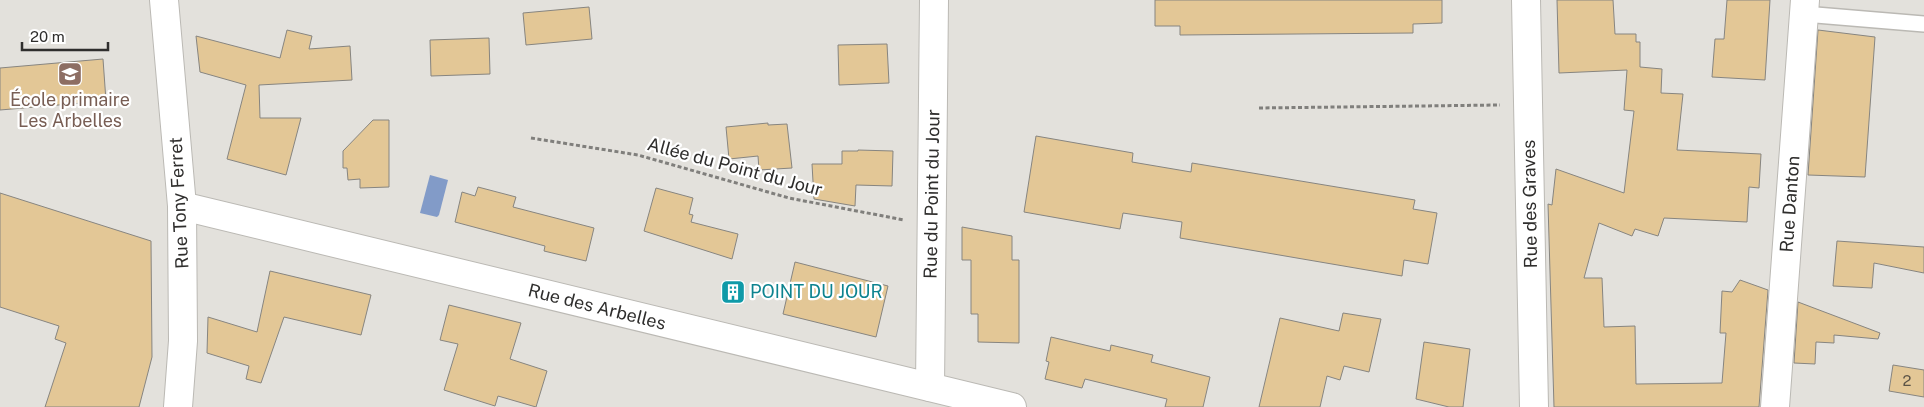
<svg xmlns="http://www.w3.org/2000/svg" width="1924" height="407" font-family="'Public Sans',sans-serif">
  <style>
    .water { fill: #829bc8 }
    .building { fill: #e3c796; stroke: #878580 }
    .lines { fill: none; stroke-linecap: round; stroke-linejoin: round }
    .service-casing { stroke: #bbb9b4; stroke-width: 18 }
    .minor-casing { stroke: #bbb9b4; stroke-width: 30 }
    .path { stroke: #807f7c; stroke-width: 3; stroke-dasharray: 4 2.5; stroke-linecap: butt }
    .service { stroke: #fff; stroke-width: 15 }
    .minor { stroke: #fff; stroke-width: 28 }
    .labels { text-anchor: middle; stroke-width: 4.5; stroke-linejoin: round; paint-order: stroke }
    .number-label { font-size: 15px; fill: #5c5447 }
    .education-label { font-size: 18px; fill: #785e54; stroke: #fff }
    .street-label { font-size: 18px; fill: #2f2e2d; stroke: #fff }
    .culture-label { font-size: 18px; fill: #0d838f; stroke: #fff; text-anchor: start }
  </style>
  <rect width="100%" height="100%" fill="#e3e1dc"/>
  <path class="water" d="M430 175 448 180 439 215 437 217 420 213Z"/>
  <g class="building">
    <path d="M1155 0H1442V23L1413 24V33L1180 35V26H1155Z"/>
    <path d="M1557 0H1613L1615 34H1636V42H1640V67L1662 69 1661 93 1683 94 1677 150 1761 154 1759 188 1749 187 1747 222 1664 218 1658 236 1635 229 1632 236 1599 223 1584 278H1602L1604 327 1635 326 1636 384 1722 383 1726 333H1720L1722 291 1732 292 1740 280 1768 290 1759 407H1554L1548 204 1552 205 1556 169 1624 193 1634 111 1624 110 1627 70 1559 73Z"/>
    <path d="M1727 0H1770L1765 80 1712 77 1715 39H1724Z"/>
    <path d="M589 7 592 39 526 45 523 13Z"/>
    <path d="M287 30 312 36 309 49 350 46 352 80 259 85 260 118H301L286 175 227 159 246 85 200 72 196 36 280 58Z"/>
    <path d="M1818 30 1875 37 1865 177 1808 175Z"/>
    <path d="M489 38 490 74 431 76 430 40Z"/>
    <path d="M887 44 889 83 839 85 838 45Z"/>
    <path d="M103 59 106 101 0 110V68Z"/>
    <path d="M373 120H389V187L360 188V179L348 180 347 168H343V151Z"/>
    <path d="M768 123V125L787 124 792 168 759 170 758 156 729 159 726 127Z"/>
    <path d="M1036 136 1133 153 1132 162 1191 172 1192 163 1415 200 1413 209 1437 213 1428 264 1404 260 1402 276 1180 238 1182 222 1123 213 1120 229 1024 212Z"/>
    <path d="M858 150 893 151 892 186 856 185 855 206 814 199 812 164H842V151H858Z"/>
    <path d="M478 187 516 197 513 207 594 228 586 261 544 251 545 246 455 222 462 192 475 196Z"/>
    <path d="M656 188 693 198 689 214 693 215 691 222 738 234 732 259 644 231Z"/>
    <path d="M0 193 151 241 152 357 139 407H45L66 343 55 339 59 326 0 307Z"/>
    <path d="M962 227 1012 236V260H1019V343L978 342V314H971V260H962Z"/>
    <path d="M1837 241 1924 247V273L1874 263 1872 288 1833 286Z"/>
    <path d="M795 262 888 286 876 337 783 314Z"/>
    <path d="M270 271 371 295 361 335 284 317 261 383 246 379 249 366 207 353 208 317 257 332Z"/>
    <path d="M1798 302 1880 333 1878 339 1834 335V343L1816 342 1815 364 1794 363Z"/>
    <path d="M449 305 521 323 510 359 547 371 536 407 498 396 495 406 444 390 458 344 440 340Z"/>
    <path d="M1343 313 1381 319 1369 372 1344 366 1340 380 1327 376 1320 407H1259L1280 318 1339 331Z"/>
    <path d="M1051 337 1110 351 1111 345 1153 355 1151 362 1210 377 1203 407H1165L1167 399 1085 379 1082 388 1045 379 1049 362 1046 361Z"/>
    <path d="M1424 342 1470 349 1463 407H1449L1416 399Z"/>
    <path d="M1893 365 1924 370V397L1889 391Z"/>
  </g>
  <g class="lines">
    <defs>
      <path id="service" d="M1804 14 1924 24"/>
      <g id="minor">
        <path d="M164 0 182 206 183 341 178 407"/>
        <path d="M1526 0 1534 407"/>
        <path d="M182 206 1012 407"/>
        <path d="M930 387 934 0"/>
        <path d="M1775 407 1805 0"/>
      </g>
    </defs>
    <use href="#service" class="service-casing"/>
    <use href="#minor" class="minor-casing"/>
    <g class="path">
      <path d="M1259 108 1500 105"/>
      <path d="M531 138 638 155 789 198 904 220"/>
    </g>
    <use href="#service" class="service"/>
    <use href="#minor" class="minor"/>
  </g>
  <defs>
    <symbol id="school-square" viewBox="-11 -11 22 22"><rect x="-9" y="-9" width="18" height="18" rx="4" fill="#8d6e63" stroke="#fff"/><path d="M0-5L7-2L0 1L-7-2ZM-4 1L0 2.5L4 1V4Q0 6-4 4Z" fill="#fff"/></symbol>
    <symbol id="building-square" viewBox="-11 -11 22 22"><rect x="-9" y="-9" width="18" height="18" rx="4" fill="#0f9aa8" stroke="#fff"/><path d="M-4-6H4V6H1V3H-1V6H-4ZM-2.5-4.3h1.7v1.8h-1.7ZM.8-4.3h1.7v1.8H.8ZM-2.5-1h1.7V.8h-1.7ZM.8-1h1.7V.8H.8Z" fill="#fff"/></symbol>
  </defs>
  <g fill-rule="evenodd">
    <use href="#school-square" x="56" y="60" width="28" height="28"/>
    <use href="#building-square" x="719" y="278" width="28" height="28"/>
  </g>
  <g class="labels">
    <g class="number-label">
      <text x="1907" y="386">2</text>
    </g>
    <g class="education-label">
      <text x="70" y="106">École primaire<tspan x="70" dy="21">Les Arbelles</tspan></text>
    </g>
    <g class="street-label">
      <text transform="translate(735 167) rotate(15)" y="6">Allée du Point du Jour</text>
      <text transform="translate(932 194) rotate(-89)" y="6">Rue du Point du Jour</text>
      <text transform="translate(179 203) rotate(-93)" y="6">Rue Tony Ferret</text>
      <text transform="translate(1530 204) rotate(-91)" y="6">Rue des Graves</text>
      <text transform="translate(1790 204) rotate(-86)" y="6">Rue Danton</text>
      <text transform="translate(597 307) rotate(14)" y="6">Rue des Arbelles</text>
    </g>
    <g class="culture-label">
      <text x="750" y="298">POINT DU JOUR</text>
    </g>
  </g>
  <path d="M22 42v8h86v-8" fill="none" stroke="#2f2e2d" stroke-width="2.5"/>
  <text x="30" y="42" font-size="15" fill="#2f2e2d" stroke="#ffffff" stroke-width="4" paint-order="stroke">20 m</text>
</svg>
